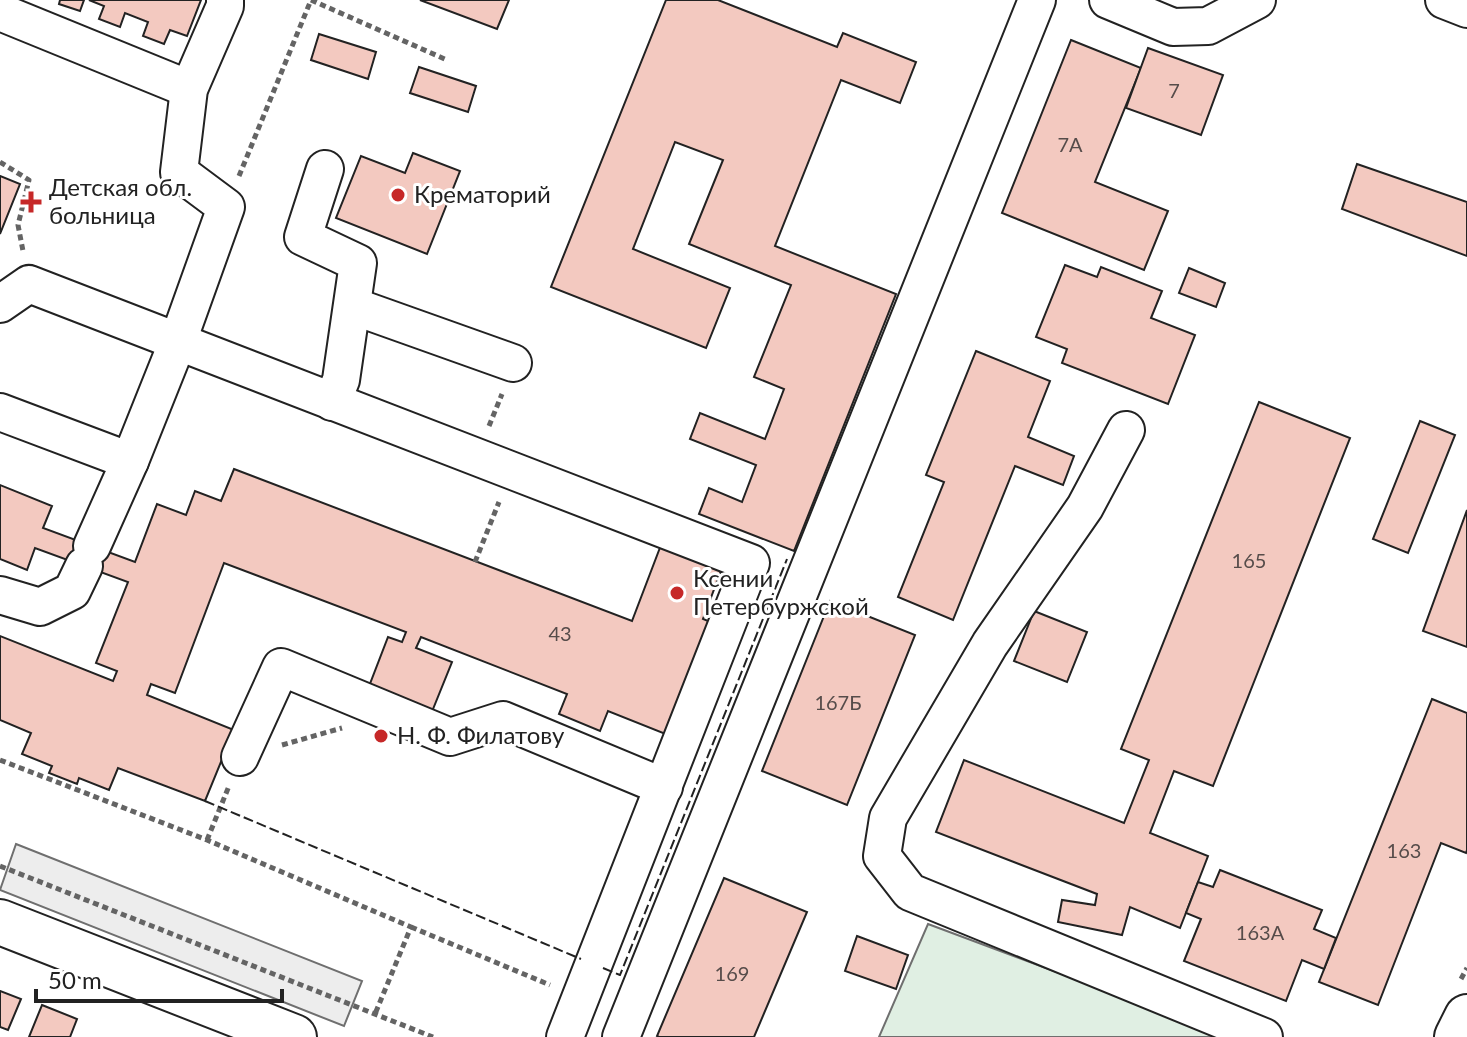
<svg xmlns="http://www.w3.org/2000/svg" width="1467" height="1037" font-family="Lato,sans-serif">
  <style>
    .green { fill: #e0efe3; stroke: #6f6f6f; stroke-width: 2 }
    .parking { fill: #ededed; stroke: #6f6f6f; stroke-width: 2 }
    .building { fill: #f3c9c0; stroke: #222; stroke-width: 2 }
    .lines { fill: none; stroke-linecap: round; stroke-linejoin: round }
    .minor-casing { stroke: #222; stroke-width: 40 }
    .major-casing { stroke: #222; stroke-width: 48 }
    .path { stroke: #646464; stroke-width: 5; stroke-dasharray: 6 4; stroke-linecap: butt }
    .minor { stroke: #fff; stroke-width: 36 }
    .major { stroke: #fff; stroke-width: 44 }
    .fence { stroke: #222; stroke-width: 2; stroke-dasharray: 10 4; stroke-linecap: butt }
    .poi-dot { fill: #c62828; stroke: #fff; stroke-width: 3 }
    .labels { text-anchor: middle; stroke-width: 6; stroke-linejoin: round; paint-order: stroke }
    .number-label { font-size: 20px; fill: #564c4a }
    .poi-label { font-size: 24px; fill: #222; stroke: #fff; text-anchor: start }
  </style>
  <rect width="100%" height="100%" fill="#fff"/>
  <path class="green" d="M928 924 1231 1037H879Z"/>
  <path class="parking" d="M16 844 362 981 344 1026 0 890Z"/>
  <g class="building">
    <path d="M60 0H84L80 11 59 4Z"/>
    <path d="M89 0H201L187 36 170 30 164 44 143 36 148 22 125 13 120 27 99 19 104 6Z"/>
    <path d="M420 0H509L497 29Z"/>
    <path d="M666 0H718L837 47 843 33 916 62 900 103 841 80 775 246 896 294 794 551 699 514 709 488 742 502 756 465 690 439 700 413 765 439 784 389 754 377 791 285 689 244 723 160 675 142 633 249 730 288 706 348 551 287Z"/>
    <path d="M319 34 376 52 368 79 311 60Z"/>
    <path d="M1071 40 1141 68 1095 182 1168 211 1144 270 1002 213Z"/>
    <path d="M1148 48 1223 75 1201 135 1126 108Z"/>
    <path d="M419 67 476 86 468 112 410 93Z"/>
    <path d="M413 153 460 171 427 254 336 218 361 156 405 173Z"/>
    <path d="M1357 164 1467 202V256L1342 209Z"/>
    <path d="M0 176 20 184 0 234Z"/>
    <path d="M1065 265 1097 277 1101 267 1162 291 1151 318 1195 335 1168 404 1062 363 1067 349 1036 337Z"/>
    <path d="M1189 268 1225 283 1216 307 1179 293Z"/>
    <path d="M976 351 1050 381 1028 437 1074 456 1063 485 1015 466 953 620 898 597 944 482 926 475Z"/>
    <path d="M1259 402 1350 438 1213 786 1174 771 1150 833 1208 856 1198 882 1180 928 1130 907 1122 935 1058 922 1062 900 1095 905 1097 894 936 832 964 760 1124 823 1149 760 1121 749Z"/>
    <path d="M1420 421 1455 435 1408 553 1373 539Z"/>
    <path d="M234 469 632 621 661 545 722 568 703 619 718 625 678 739 608 711 600 731 559 714 567 694 421 637 416 648 452 662 431 714 368 689 388 637 402 642 406 632 224 563 175 693 151 684 147 695 234 730 205 801 118 768 109 790 79 778 77 784 49 773 52 766 22 754 31 733 0 720V636L113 681 117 671 96 663 128 582 35 548 27 570 0 559V485L52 506 43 528 135 562 157 504 186 515 195 491 221 501Z"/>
    <path d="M1467 510V647L1423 631Z"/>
    <path d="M830 601 915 635 847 805 762 771Z"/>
    <path d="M1034 611 1087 632 1067 682 1014 661Z"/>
    <path d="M1432 699 1467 713V850L1466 853 1441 843 1378 1005 1319 982Z"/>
    <path d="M1220 870 1322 910 1314 929 1336 938 1324 969 1302 960 1286 1001 1184 961 1201 919 1186 913 1198 882 1213 887Z"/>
    <path d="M724 878 807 912 754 1037H659L657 1036Z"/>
    <path d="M857 936 908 955 896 989 845 971Z"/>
    <path d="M0 991 21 999 8 1030 0 1027Z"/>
    <path d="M42 1005 77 1019 70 1037H29Z"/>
  </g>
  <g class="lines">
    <defs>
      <g id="minor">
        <path d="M1108 0 1173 27 1208 26 1257 0"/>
        <path d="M1444 0 1467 9"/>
        <path d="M0 12 189 89"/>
        <path d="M325 169 303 237 358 263 341 380 332 402"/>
        <path d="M0 304 29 284 751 563 565 1037"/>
        <path d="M353 306 513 363"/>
        <path d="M0 412 130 461 92 546"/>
        <path d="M1126 430 1085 507 990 644 888 818 882 856 910 892 1264 1037"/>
        <path d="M130 461 178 341 226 207 179 172 189 89 225 6V0"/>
        <path d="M0 595 40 607 72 591 84 566"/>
        <path d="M240 757 281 667 450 737 503 720 664 787"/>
        <path d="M621 1037 1037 0"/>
      </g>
      <g id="major">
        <path d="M0 922 294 1037"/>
        <path d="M1457 1037 1467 1017"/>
      </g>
    </defs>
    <use href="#minor" class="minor-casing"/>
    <use href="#major" class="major-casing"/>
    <g class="path">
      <path d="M311 0 447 60"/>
      <path d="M0 162 29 180 18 225 23 251"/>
      <path d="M239 176 311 0"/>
      <path d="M489 426 502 394"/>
      <path d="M475 562 499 502"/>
      <path d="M282 745 342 728"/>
      <path d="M0 760 207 840 411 927 375 1014"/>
      <path d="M207 840 229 786"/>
      <path d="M0 866 433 1037"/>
      <path d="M411 927 550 985"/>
      <path d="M1461 979 1467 968"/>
    </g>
    <use href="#minor" class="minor"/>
    <use href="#major" class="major"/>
    <g class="fence">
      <path d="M205 801 581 959"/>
      <path d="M603 968 620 975 787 559"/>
    </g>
  </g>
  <g class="poi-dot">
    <circle cx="398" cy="195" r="8"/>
    <path d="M27 190h8v8h8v8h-8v8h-8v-8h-8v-8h8z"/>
    <circle cx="677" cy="593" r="8"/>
    <circle cx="381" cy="736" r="8"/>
  </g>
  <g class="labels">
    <g class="number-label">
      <text x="1174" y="98">7</text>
      <text x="1070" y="152">7А</text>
      <text x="1249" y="568">165</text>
      <text x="560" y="641">43</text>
      <text x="838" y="710">167Б</text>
      <text x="1404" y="858">163</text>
      <text x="1260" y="940">163А</text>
      <text x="732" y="981">169</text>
    </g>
    <g class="poi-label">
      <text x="49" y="196">Детская обл.<tspan x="49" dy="28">больница</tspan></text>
      <text x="414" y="203">Крематорий</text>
      <text x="693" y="587">Ксении<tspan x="693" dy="28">Петербуржской</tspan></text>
      <text x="397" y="744">Н. Ф. Филатову</text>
    </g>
  </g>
  <path d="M36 989v12h246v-12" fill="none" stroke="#222222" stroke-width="4"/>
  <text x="48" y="989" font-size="24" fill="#222222" stroke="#ffffff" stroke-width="6" paint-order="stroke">50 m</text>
</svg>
